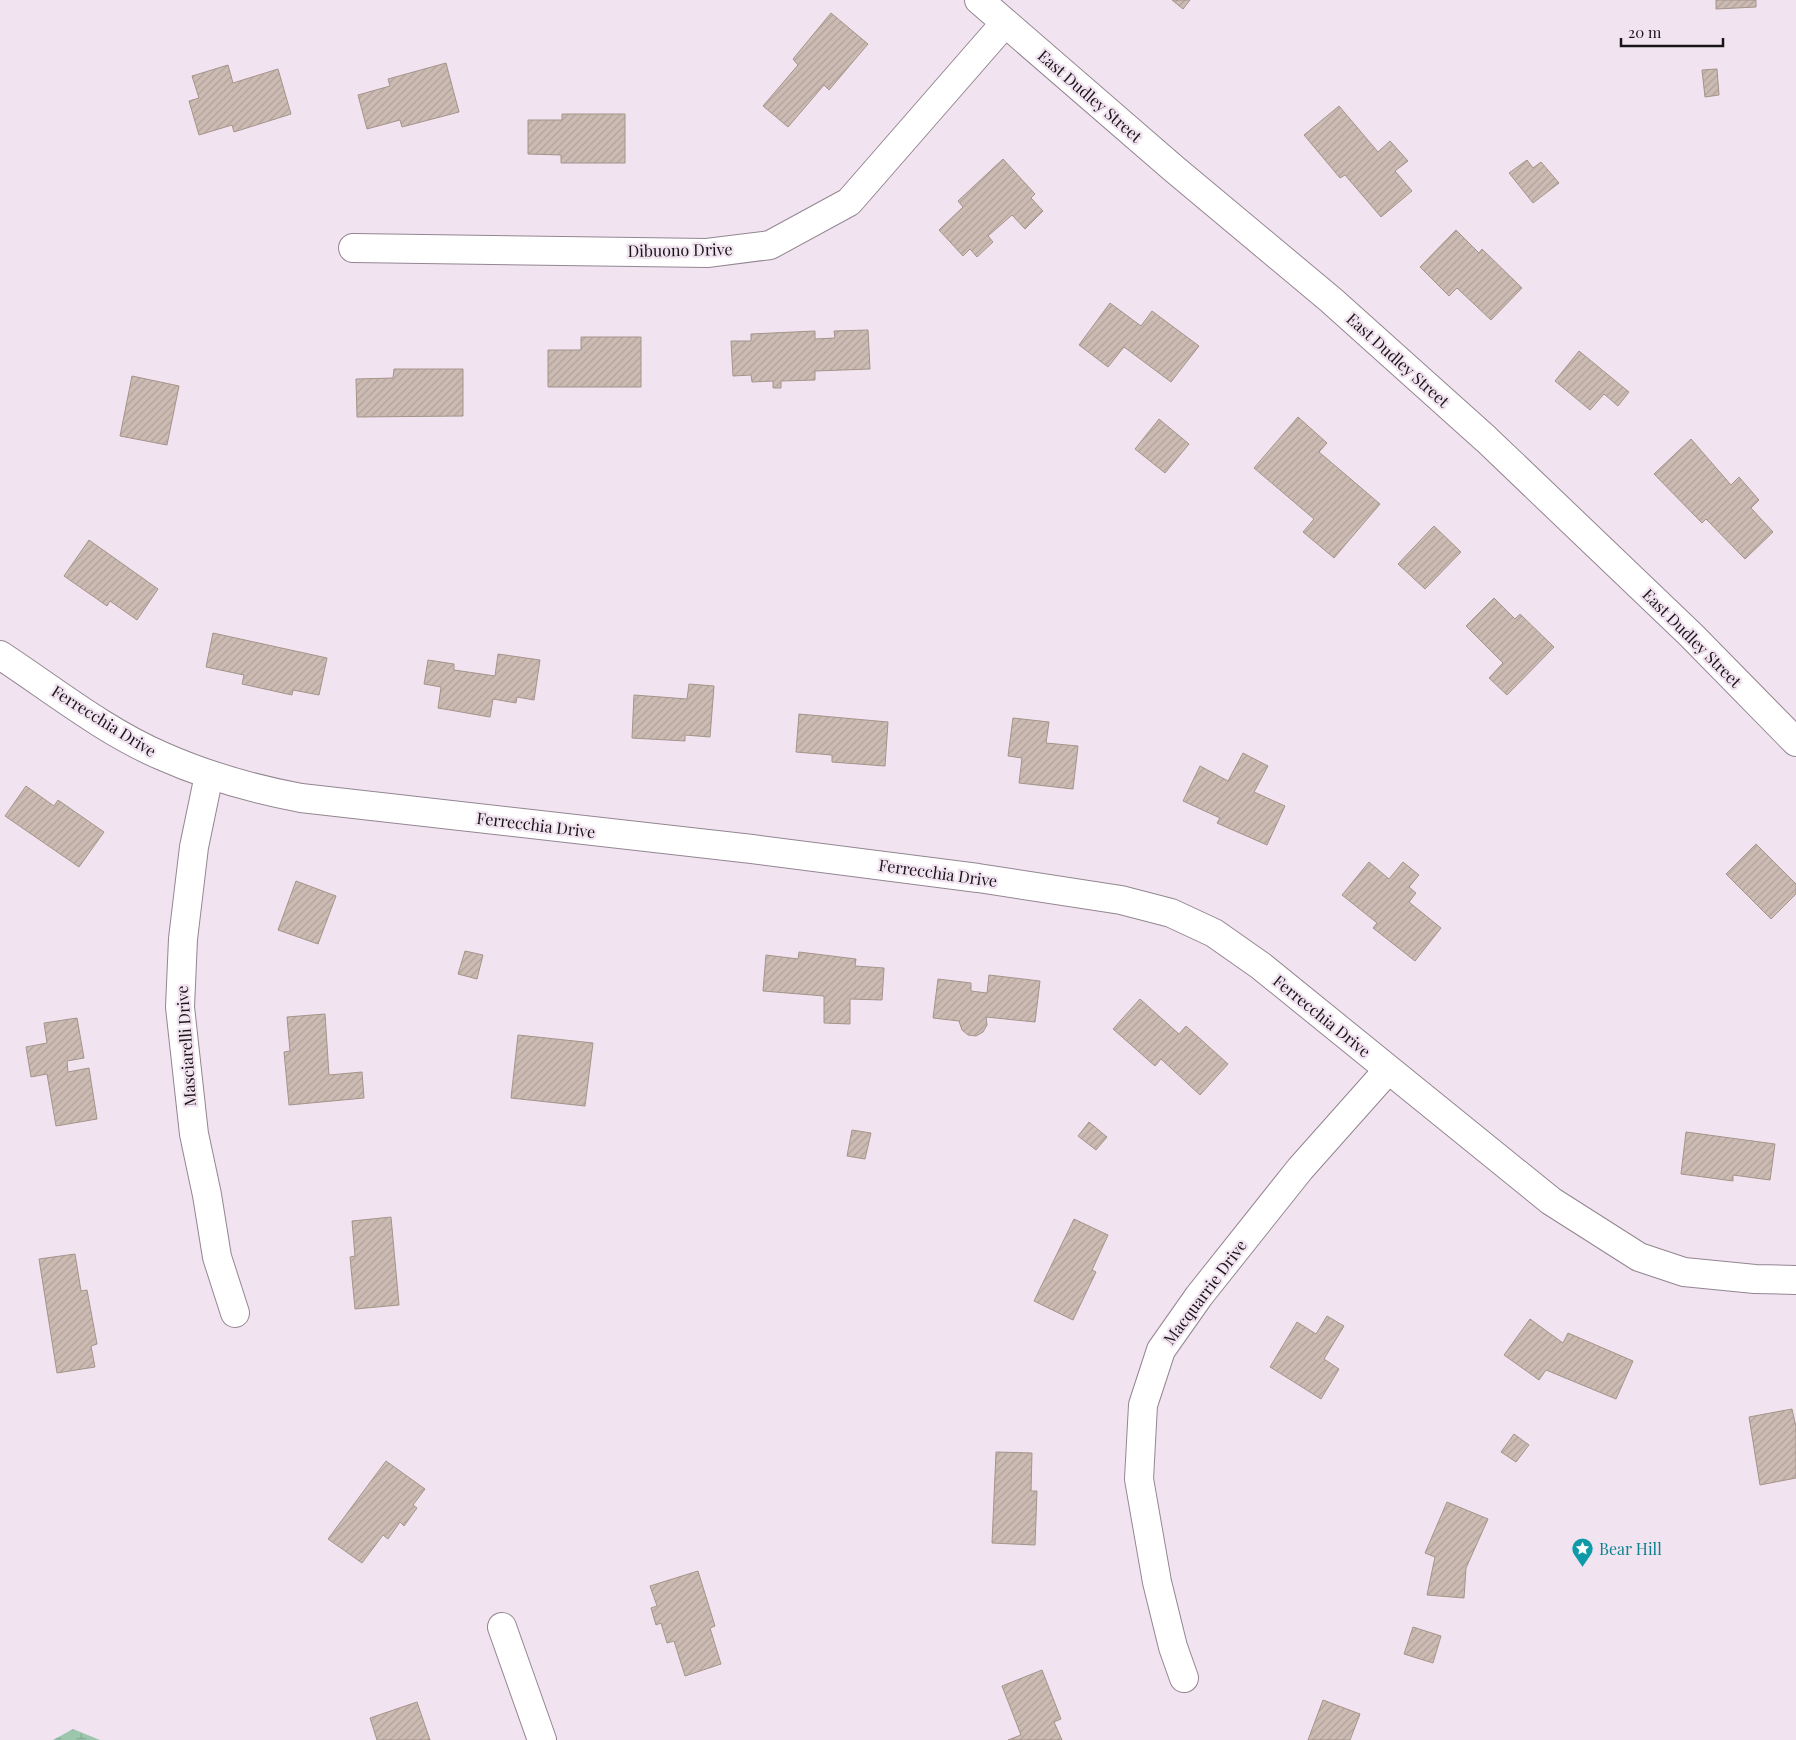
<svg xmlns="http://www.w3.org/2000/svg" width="1796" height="1740" font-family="'Playfair Display',serif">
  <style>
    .wetland { fill: url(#wetland-marsh) }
    .building { fill: url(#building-hatch); stroke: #a4948b }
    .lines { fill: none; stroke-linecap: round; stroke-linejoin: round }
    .minor-casing { stroke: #938691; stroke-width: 30 }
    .minor { stroke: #fff; stroke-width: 28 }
    .labels { text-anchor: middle; stroke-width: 4.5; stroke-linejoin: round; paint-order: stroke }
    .street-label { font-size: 16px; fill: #191418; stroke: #f2e3f0 }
    .culture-label { font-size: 16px; fill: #0d838f; stroke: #f2e3f0; text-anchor: start }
  </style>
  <defs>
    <pattern id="wetland-marsh" width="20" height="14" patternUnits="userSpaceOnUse" patternTransform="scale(1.25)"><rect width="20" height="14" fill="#9cc7ad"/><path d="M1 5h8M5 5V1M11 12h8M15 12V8" fill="none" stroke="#86aa94"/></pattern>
    <pattern id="building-hatch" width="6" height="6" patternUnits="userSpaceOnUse" patternTransform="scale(1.25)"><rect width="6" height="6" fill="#ccbbb3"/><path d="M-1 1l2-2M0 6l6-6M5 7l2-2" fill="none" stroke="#afa099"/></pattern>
  </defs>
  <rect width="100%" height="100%" fill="#f2e3f0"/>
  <path class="wetland" d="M73 1729 100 1740H53Z"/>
  <g class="building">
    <path d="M1172 0H1190L1183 9Z"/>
    <path d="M1716 0H1756V7L1716 9Z"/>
    <path d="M831 13 868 44 829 90 824 85 788 127 763 106 798 65 793 59Z"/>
    <path d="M446 63 459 112 402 127 400 120 367 129 358 95 390 86 388 79Z"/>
    <path d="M228 65 233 83 278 69 291 114 234 132 232 125 199 135 189 101 199 98 192 76Z"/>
    <path d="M1717 69 1719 95 1705 97 1702 70Z"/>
    <path d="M1339 106 1378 152 1390 141 1408 161 1395 171 1412 191 1381 217 1345 175 1340 178 1304 135Z"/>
    <path d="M562 114H625V163H561V155L528 154V120H562Z"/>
    <path d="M1003 159 1035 194 1031 198 1043 211 1025 229 1012 215 988 236 993 242 977 257 970 249 963 256 939 230 963 207 958 201Z"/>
    <path d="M1527 160 1533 168 1541 162 1559 183 1533 203 1509 173Z"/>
    <path d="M1456 230 1479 253 1482 249 1522 288 1491 320 1457 288 1449 296 1420 267Z"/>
    <path d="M1110 303 1141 326 1152 311 1199 346 1171 382 1124 347 1108 367 1079 345Z"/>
    <path d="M868 330 870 369 815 371V380L781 381V388H773V381L752 382 751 375 733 376 731 341H751V334L815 331V339L835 338 834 331Z"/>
    <path d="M581 337H641V387H548V350H581Z"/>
    <path d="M1579 351 1629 392 1618 406 1604 394 1590 410 1555 381Z"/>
    <path d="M394 369H463V416L357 417 356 379 393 378Z"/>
    <path d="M132 376 179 386 167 445 120 436Z"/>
    <path d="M1298 417 1327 443 1319 452 1380 504 1334 558 1303 532 1314 519 1254 468Z"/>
    <path d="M1159 419 1189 444 1165 473 1135 449Z"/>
    <path d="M1691 439 1731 485 1739 477 1759 500 1751 508 1773 532 1745 559 1706 519 1702 523 1654 474Z"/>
    <path d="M1434 526 1461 552 1425 589 1398 564Z"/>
    <path d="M89 540 158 589 137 620 110 601 107 606 64 576Z"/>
    <path d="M1494 598 1515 619 1520 614 1554 647 1507 695 1489 678 1503 663 1466 626Z"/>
    <path d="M213 633 327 658 319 695 293 690 292 695 242 684 244 675 206 667Z"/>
    <path d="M498 654 540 660 534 700 517 697 516 703 493 699 490 717 438 708 441 687 424 684 428 660 454 664V670L495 676Z"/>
    <path d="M689 684 714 686 710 737 685 735V741L632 738 634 695 687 699Z"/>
    <path d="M799 714 888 722 885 766 832 762V755L796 752Z"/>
    <path d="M1013 718 1049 722 1046 743 1078 746 1073 789 1019 783 1022 758 1008 756Z"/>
    <path d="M1243 753 1268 766 1254 792 1285 806 1267 845 1217 823 1220 818 1183 801 1200 766 1228 781Z"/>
    <path d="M26 786 54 806 58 800 104 832 79 867 5 816Z"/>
    <path d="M1756 844 1796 884V894L1771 919 1726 874Z"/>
    <path d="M1369 862 1389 879 1403 862 1419 875 1409 887 1416 893 1409 902 1441 928 1415 961 1373 928 1377 923 1342 895Z"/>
    <path d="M296 881 336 896 318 944 278 930Z"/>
    <path d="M465 951 483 955 477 979 458 974Z"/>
    <path d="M799 952 856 959 855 966 884 968 882 1000 850 999V1024L824 1023V996L763 991 766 955 798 959Z"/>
    <path d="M989 975 1040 981 1035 1022 986 1017 987 1025 983 1032 976 1036 968 1035 962 1030 959 1021 933 1018 938 979 971 983V991L987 993Z"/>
    <path d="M1140 999 1179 1034 1186 1026 1228 1064 1200 1095 1161 1059 1155 1066 1113 1029Z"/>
    <path d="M325 1014 329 1075 362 1072 364 1098 289 1105 284 1052 290 1051 287 1017Z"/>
    <path d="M77 1018 84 1058 67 1061 68 1072 89 1068 97 1119 56 1126 47 1074 31 1077 26 1047 47 1043 44 1023Z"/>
    <path d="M518 1035 593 1043 585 1106 511 1098Z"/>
    <path d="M1089 1122 1107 1137 1096 1150 1078 1136Z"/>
    <path d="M852 1130 871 1133 865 1159 847 1156Z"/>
    <path d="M1686 1132 1775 1144 1770 1180 1733 1175V1181L1681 1174Z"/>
    <path d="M391 1217 399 1305 355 1309 350 1257 355 1256 352 1221Z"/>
    <path d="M1074 1219 1108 1235 1092 1270 1096 1272 1073 1320 1034 1301Z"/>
    <path d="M75 1254 81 1291 87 1290 97 1344 91 1346 95 1367 57 1373 39 1259Z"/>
    <path d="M1327 1316 1344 1326 1324 1359 1339 1369 1321 1399 1270 1367 1297 1322 1316 1334Z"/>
    <path d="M1530 1319 1563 1343 1568 1333 1633 1361 1616 1399 1546 1370 1539 1380 1504 1355Z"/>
    <path d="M1792 1409 1796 1427V1478L1760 1485 1749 1417Z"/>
    <path d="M1514 1434 1529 1445 1516 1462 1501 1452Z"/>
    <path d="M996 1452 1032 1453 1031 1491H1037L1035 1545 992 1543Z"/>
    <path d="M386 1461 425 1489 413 1505 417 1508 404 1526 400 1522 388 1539 383 1535 362 1563 328 1539Z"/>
    <path d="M1447 1502 1488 1519 1466 1568 1464 1598 1427 1595 1435 1557 1425 1553Z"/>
    <path d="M698 1571 715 1626 710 1628 721 1664 685 1676 674 1641 667 1643 661 1623 656 1625 651 1608 657 1606 650 1586Z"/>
    <path d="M1413 1627 1441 1636 1433 1663 1404 1654Z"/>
    <path d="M1042 1670 1061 1719 1054 1722 1062 1740H1008L1021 1735 1002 1686Z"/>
    <path d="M1323 1700 1360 1714 1350 1740H1308Z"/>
    <path d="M417 1702 430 1740H377L370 1718Z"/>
  </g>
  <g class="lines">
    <defs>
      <g id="minor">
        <path d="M979 0 1173 168 1331 300 1486 439 1691 635 1796 742"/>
        <path d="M353 248 707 253 770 245 849 202 1005 23"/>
        <path d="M0 655C52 689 104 731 162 756 207 776 253 789 301 798L752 849 978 878 1121 900 1171 913 1214 933 1261 966 1551 1201 1639 1257 1684 1272 1755 1279 1796 1280"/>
        <path d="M209 775 194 847 183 939 180 1007 194 1134 207 1195 217 1257 235 1313"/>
        <path d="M502 1627 542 1740"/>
        <path d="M1184 1678 1173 1647 1157 1582 1139 1479 1143 1405 1161 1350 1199 1296 1300 1169 1388 1070"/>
      </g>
    </defs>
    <use href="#minor" class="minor-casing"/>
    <use href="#minor" class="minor"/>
  </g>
  <defs>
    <symbol id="sight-pin" viewBox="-11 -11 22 30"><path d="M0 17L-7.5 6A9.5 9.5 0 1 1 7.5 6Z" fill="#0f9aa8" stroke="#f2e3f0"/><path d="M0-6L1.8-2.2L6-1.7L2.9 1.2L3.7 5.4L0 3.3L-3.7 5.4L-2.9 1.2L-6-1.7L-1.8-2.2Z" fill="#fff"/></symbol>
  </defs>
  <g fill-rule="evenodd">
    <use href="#sight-pin" x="1570" y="1536" width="25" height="34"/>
  </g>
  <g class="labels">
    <g class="street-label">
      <text transform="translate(1090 96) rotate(41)" y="6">East Dudley Street</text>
      <text transform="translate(680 250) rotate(-1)" y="6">Dibuono Drive</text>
      <text transform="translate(1398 360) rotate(42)" y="6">East Dudley Street</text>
      <text transform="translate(1692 638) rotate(45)" y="6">East Dudley Street</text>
      <text transform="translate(104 721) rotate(32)" y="6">Ferrecchia Drive</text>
      <text transform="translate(536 825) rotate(7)" y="6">Ferrecchia Drive</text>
      <text transform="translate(938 873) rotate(8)" y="6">Ferrecchia Drive</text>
      <text transform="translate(1322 1016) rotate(39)" y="6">Ferrecchia Drive</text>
      <text transform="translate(186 1046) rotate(-94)" y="6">Masciarelli Drive</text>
      <text transform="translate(1205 1292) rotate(-53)" y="6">Macquarrie Drive</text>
    </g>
    <g class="culture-label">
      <text x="1599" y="1555">Bear Hill</text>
    </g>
  </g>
  <path d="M1621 38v8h102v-8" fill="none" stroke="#191418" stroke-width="2.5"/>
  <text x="1628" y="38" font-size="15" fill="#191418" stroke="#f2e3f0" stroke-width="4" paint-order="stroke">20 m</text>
</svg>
